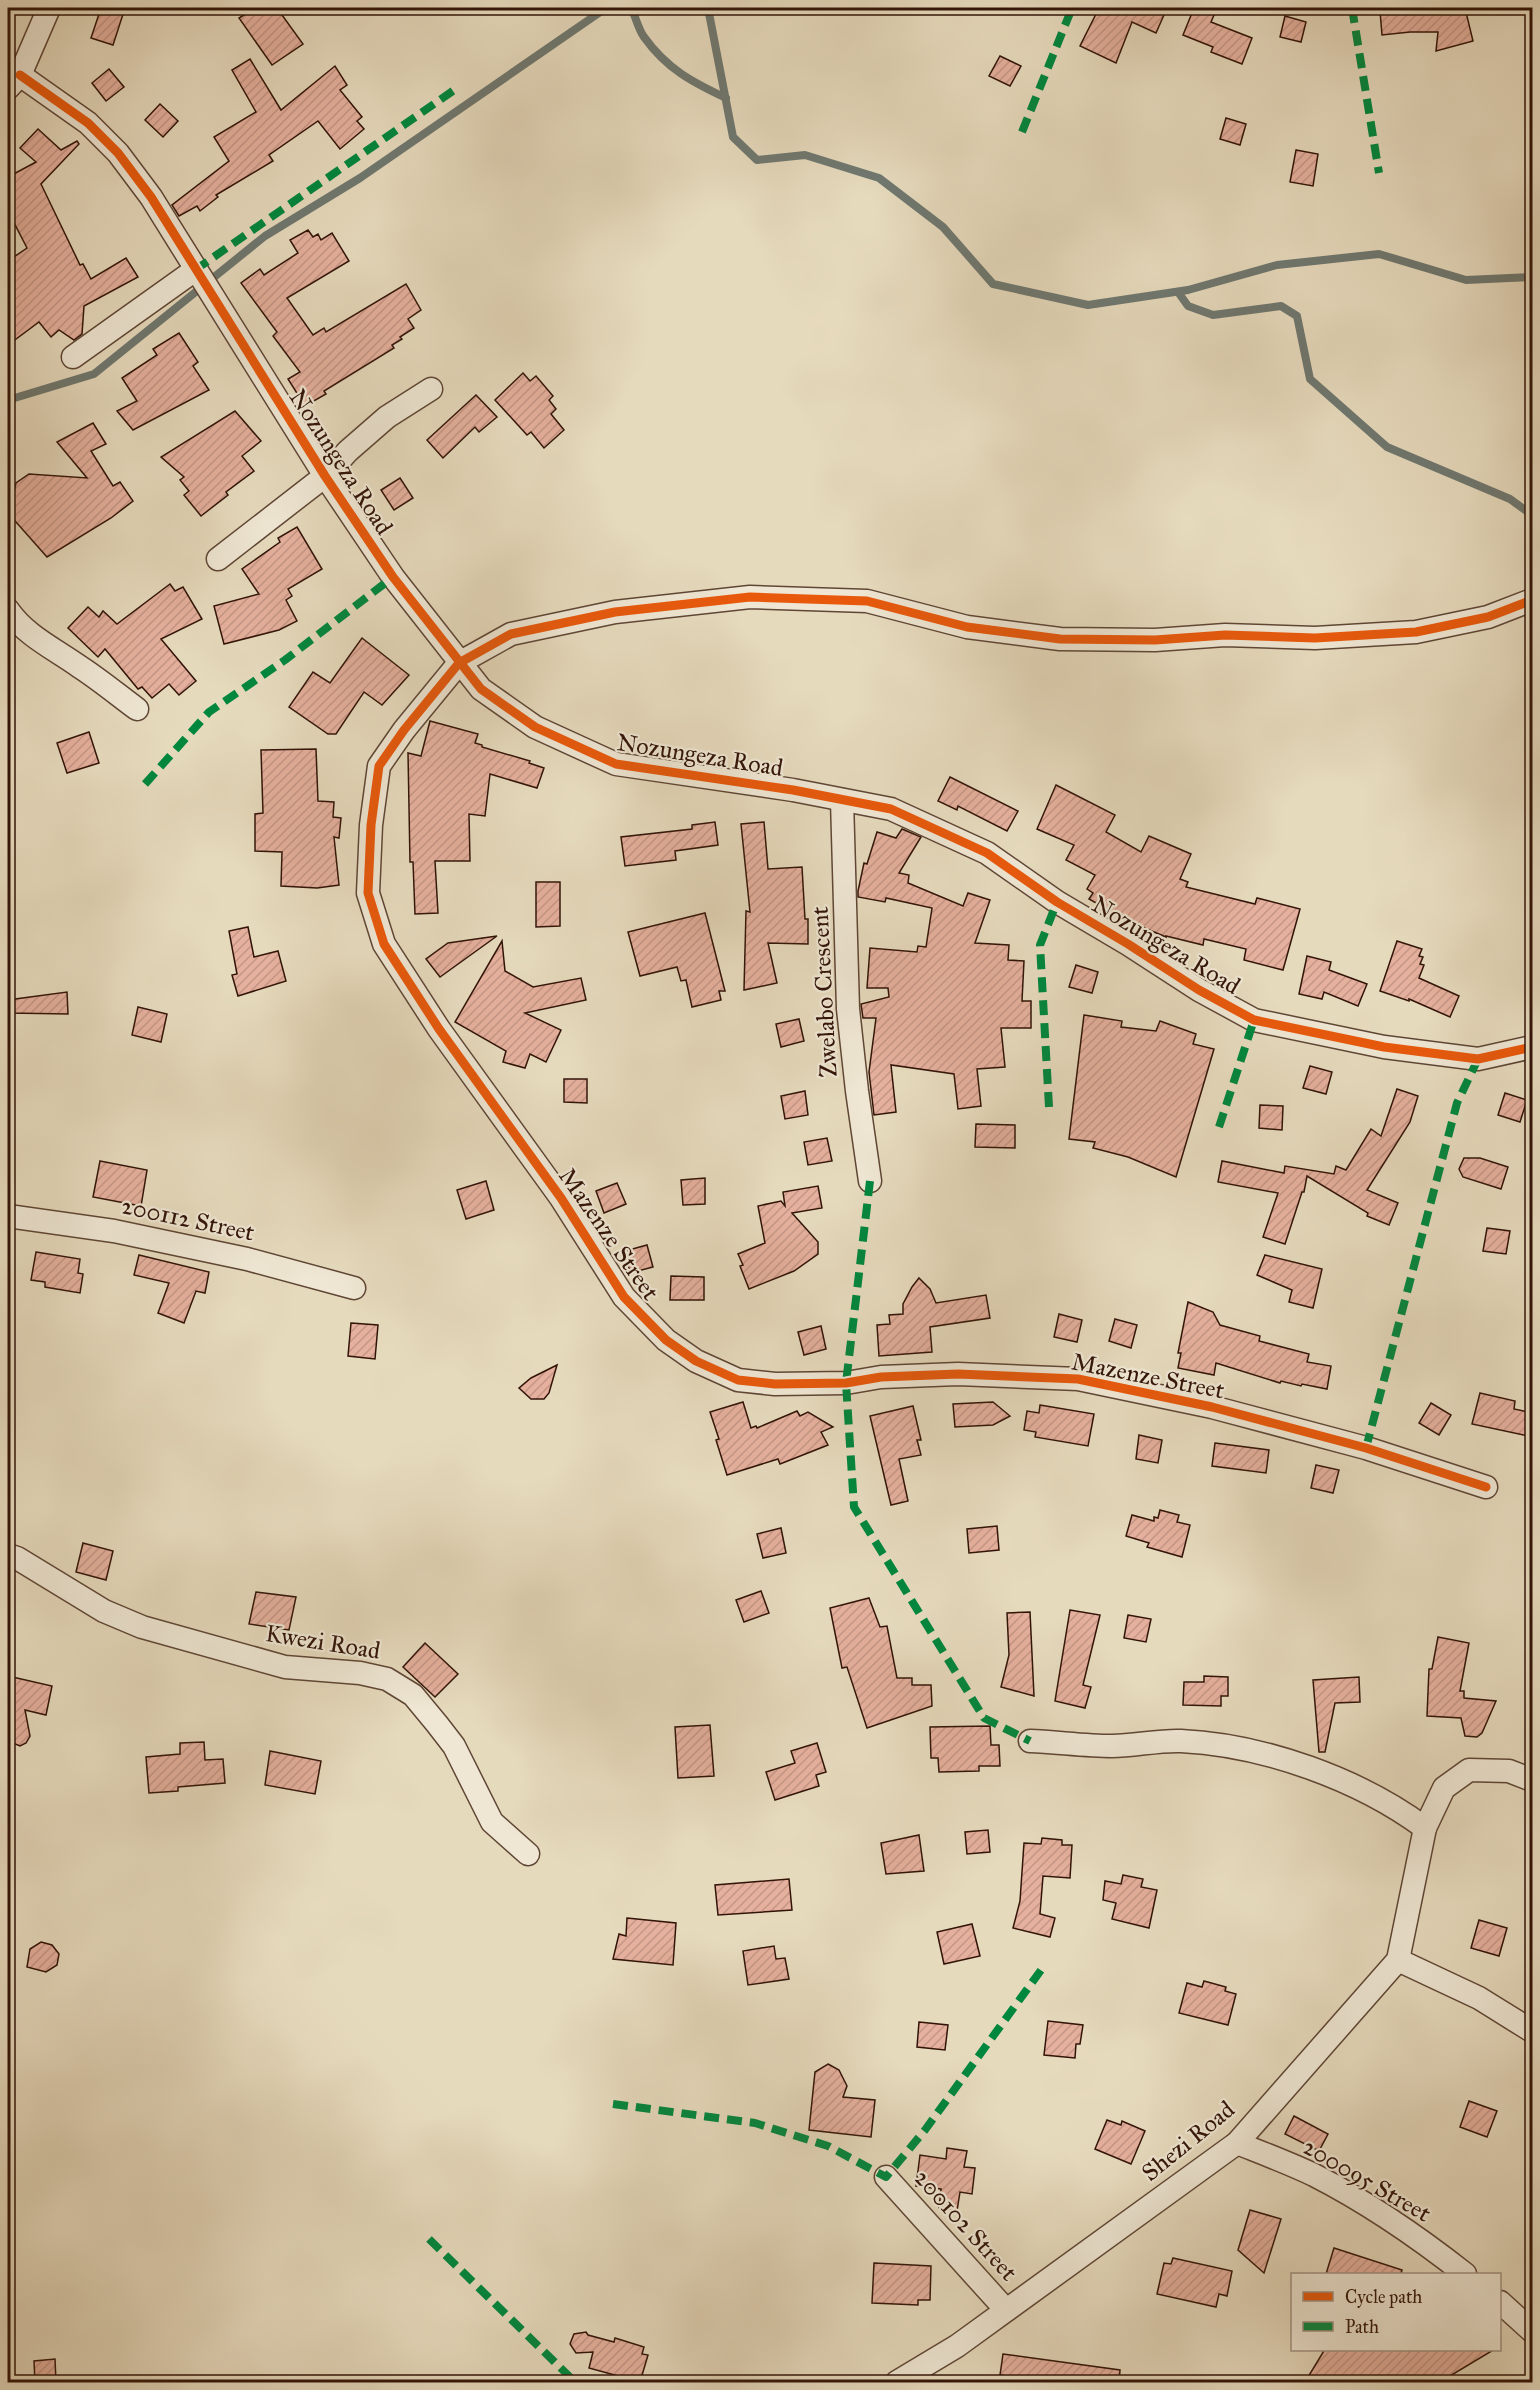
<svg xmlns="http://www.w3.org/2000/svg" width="1540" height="2390" font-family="'IM FELL Great Primer',serif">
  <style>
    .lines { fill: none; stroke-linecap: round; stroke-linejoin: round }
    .stream { stroke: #6f7870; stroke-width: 8 }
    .building { fill: url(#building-hatch); stroke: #321408; stroke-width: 1.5 }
    .minor-casing { stroke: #5f4635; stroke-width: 25 }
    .minor { stroke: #efe7d4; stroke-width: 22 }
    .quiet { stroke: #00873e; stroke-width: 8; stroke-dasharray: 15 8; stroke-linecap: butt }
    .cycleway-casing { stroke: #efe7d4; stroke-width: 13 }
    .cycleway { stroke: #e8590c; stroke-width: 9 }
    .labels { text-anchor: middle; stroke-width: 4.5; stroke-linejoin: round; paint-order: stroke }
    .street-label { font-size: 24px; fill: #321408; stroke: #efe7d4 }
  </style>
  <defs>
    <pattern id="building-hatch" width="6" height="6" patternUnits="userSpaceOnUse" patternTransform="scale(1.5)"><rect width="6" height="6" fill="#e5b09d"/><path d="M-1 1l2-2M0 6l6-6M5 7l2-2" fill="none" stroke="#c59686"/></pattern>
  </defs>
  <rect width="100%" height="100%" fill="#e6dabd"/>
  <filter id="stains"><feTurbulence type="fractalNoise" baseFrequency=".00333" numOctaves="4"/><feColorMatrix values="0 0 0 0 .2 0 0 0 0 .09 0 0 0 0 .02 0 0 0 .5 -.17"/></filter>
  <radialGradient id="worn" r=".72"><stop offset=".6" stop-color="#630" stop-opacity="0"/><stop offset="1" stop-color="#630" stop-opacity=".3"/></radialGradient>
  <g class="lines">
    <g class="stream">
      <path d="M631 8C636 17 638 29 644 37 667 69 692 82 726 98"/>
      <path d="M708 8 733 137 757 160 805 155 879 178 943 227 993 284 1088 305 1188 290 1277 265 1379 254 1466 280 1532 277"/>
      <path d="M1178 292 1188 306 1213 315 1281 306 1297 316 1310 379 1387 447 1510 499 1532 515"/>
      <path d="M8 400 94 374 265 236 360 178 606 8"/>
    </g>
  </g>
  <g class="building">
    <path d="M101 8H125L113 45 91 38Z"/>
    <path d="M255 8H277L303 44 272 65 239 18Z"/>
    <path d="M1099 8H1167L1156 33 1132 22 1116 63 1080 46Z"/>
    <path d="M1194 8H1217L1211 22 1252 38 1242 64 1211 52 1213 47 1183 35Z"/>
    <path d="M1426 8H1465L1473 41 1436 51 1438 32H1410L1382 35 1380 11 1400 10 1429 11Z"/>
    <path d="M1285 16 1306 22 1301 42 1280 37Z"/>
    <path d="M1000 56 1021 66 1010 86 989 76Z"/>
    <path d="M250 59 281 110 335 66 347 85 340 90 362 117 357 121 364 129 340 149 318 121 269 155 273 161 216 195 218 197 200 211 197 206 179 216 172 205 229 161 214 137 256 112 232 70Z"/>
    <path d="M109 69 124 87 106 101 92 83Z"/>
    <path d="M160 104 178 121 163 137 145 120Z"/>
    <path d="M1226 118 1246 124 1240 145 1220 139Z"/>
    <path d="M38 129 61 150 77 141 79 144 41 184 80 265 83 264 91 279 126 258 138 277 84 306 82 334 74 340 59 330 51 337 39 322 8 345V261L27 248 8 211V177L36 162 20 148Z"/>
    <path d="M1296 150 1318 154 1313 186 1290 182Z"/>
    <path d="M308 230 313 237 318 234 321 240 332 233 349 261 287 298 313 335 324 328 326 332 406 284 421 310 408 319 414 328 400 337 402 339 392 345 394 348 324 391 326 394 305 406 288 379 300 372 273 336 277 332 241 283 260 269 264 275 298 253 290 240Z"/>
    <path d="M179 333 198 362 193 366 209 390 133 430 117 411 137 401 122 378 157 355 153 349Z"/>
    <path d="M523 373 530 381 536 376 553 396 549 400 556 409 551 414 564 430 544 448 531 432 527 435 495 400Z"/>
    <path d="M476 395 497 417 479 432 475 427 443 458 427 440Z"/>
    <path d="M235 411 261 441 242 456 254 471 226 492 228 495 201 516 184 495 189 491 180 480 184 477 161 457Z"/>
    <path d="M93 423 106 444 91 451 113 486 120 482 133 501 111 518 47 557 8 513V501L13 496 16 483 29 474 87 478 57 442Z"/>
    <path d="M400 478 413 498 394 510 381 490Z"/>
    <path d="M297 527 322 569 288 589 292 596 286 600 297 621 279 630 224 644 214 606 259 594 242 569 280 542 278 538Z"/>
    <path d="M170 584 175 591 183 587 202 619 161 639 196 681 179 695 169 684 152 698 142 687 138 689 105 649 98 657 68 628 88 607 99 617 103 611 117 624Z"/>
    <path d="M362 638 409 675 382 705 364 692 336 734H328L289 707 313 672 330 683Z"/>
    <path d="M430 721 478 734 475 743 482 745V747L530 761 529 763 544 768 537 788 490 774 485 816 469 814 470 861H435L438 913 415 914 413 862H410L408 753 421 756Z"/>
    <path d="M89 732 99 763 67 773 57 743Z"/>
    <path d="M316 749 318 801 334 802 333 817 341 818 339 838 334 837 339 885 317 888 281 886 282 852 255 851V814L263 813 261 750Z"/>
    <path d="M950 777 1018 811 1007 831 958 806 957 810 938 801Z"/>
    <path d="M1056 785 1115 815 1106 832 1141 852 1149 836 1191 854 1180 879 1188 882 1186 887 1255 904 1257 898 1300 909 1283 970 1244 960 1246 949 1204 939 1203 945 1166 936V937L1128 921 1089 899 1093 893 1087 889 1095 875 1066 860 1074 845 1037 829Z"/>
    <path d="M715 822 718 845 675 851 676 860 625 866 621 837 692 829V825Z"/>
    <path d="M764 822 768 869 802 867 805 919H808V944L768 943 777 983 744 990 746 911 750 912 741 824Z"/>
    <path d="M902 829 921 837 899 873 909 875 908 883 963 906 968 893 990 900 975 943 1009 945 1008 960 1024 961 1022 1001H1031V1028H1001L1005 1067 977 1069 981 1106 958 1109 954 1074 891 1065 896 1112 874 1115 869 1072 876 1018H863L861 1004 889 997 888 988H867L870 948 917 952 918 946 926 947 932 908 886 898 885 902 858 897V891L864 863 867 864 877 832 896 838Z"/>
    <path d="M536 882H560V926L536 927Z"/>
    <path d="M705 913 725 991H719L721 1000 692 1007 686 980 681 981 677 967 640 976 628 932Z"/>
    <path d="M248 927 254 957 278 951 286 981 238 996 232 975 237 974 229 931Z"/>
    <path d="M497 936 440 977 426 959 448 943Z"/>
    <path d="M502 941 505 971 533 987 581 978 586 1000 525 1013 561 1030 546 1062 530 1054 525 1068 503 1062 506 1051 455 1022Z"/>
    <path d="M1397 941 1422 949 1419 956 1423 957 1420 964 1424 965 1419 978 1459 996 1450 1017 1409 999V1001L1380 991Z"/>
    <path d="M1307 956 1331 962 1329 970 1367 984 1358 1006 1324 992 1322 999 1299 994Z"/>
    <path d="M1076 965 1098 972 1092 993 1069 987Z"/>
    <path d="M67 992 68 1014 8 1013V1000Z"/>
    <path d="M138 1007 167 1014 161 1042 132 1035Z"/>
    <path d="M1084 1015 1122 1021 1121 1027 1156 1031 1160 1021 1196 1034 1193 1044 1214 1049 1176 1177 1128 1157 1093 1148 1095 1142 1069 1139Z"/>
    <path d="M799 1019 804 1041 781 1047 776 1024Z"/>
    <path d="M1310 1066 1332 1072 1326 1094 1303 1088Z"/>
    <path d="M564 1079H587V1103L564 1102Z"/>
    <path d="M1397 1089 1418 1096 1410 1122 1367 1190 1398 1203 1389 1225 1367 1216 1368 1213 1307 1176 1304 1192H1302L1285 1244 1263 1237 1278 1193 1218 1182 1222 1161 1284 1173 1285 1166 1334 1174 1336 1166 1346 1170 1371 1129 1381 1136Z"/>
    <path d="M805 1091 808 1115 785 1119 781 1096Z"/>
    <path d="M1505 1093 1527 1100 1520 1122 1498 1115Z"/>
    <path d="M1260 1105 1283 1106 1282 1130 1259 1128Z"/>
    <path d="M976 1124 1015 1125V1148L975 1147Z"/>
    <path d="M827 1138 832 1161 808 1165 804 1142Z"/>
    <path d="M1464 1158H1480L1508 1167 1501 1189 1463 1177 1459 1169Z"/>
    <path d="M100 1161 147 1170 141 1206 93 1197Z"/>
    <path d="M705 1178V1204L683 1205 681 1180Z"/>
    <path d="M486 1181 494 1210 466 1219 457 1190Z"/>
    <path d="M617 1183 626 1204 604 1213 596 1191Z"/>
    <path d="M818 1186 822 1208 792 1213 818 1242V1254L794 1271 749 1289 740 1266 743 1265 738 1254 765 1243 758 1206 781 1201 785 1206 783 1192Z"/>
    <path d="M1487 1228 1510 1231 1506 1254 1483 1251Z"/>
    <path d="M647 1245 653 1267 630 1273 625 1251Z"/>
    <path d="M36 1252 80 1259 78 1273 83 1274 80 1293 45 1287V1282L31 1280Z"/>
    <path d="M139 1255 209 1272 205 1293 196 1291 184 1323 158 1313 169 1283 134 1275Z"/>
    <path d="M1265 1255 1322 1269 1313 1308 1289 1302 1292 1290 1257 1275Z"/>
    <path d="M671 1276 704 1277V1300H670Z"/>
    <path d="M919 1278 930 1289 936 1303 986 1295 990 1318 930 1327 932 1352 879 1356 877 1325 890 1324 889 1315 903 1314V1304L912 1287Z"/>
    <path d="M1188 1302 1213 1312 1220 1325 1260 1336 1259 1341 1309 1354 1307 1362 1331 1366 1327 1389 1302 1384 1301 1386 1281 1381 1280 1383 1216 1363 1214 1375 1178 1368 1181 1353H1178Z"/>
    <path d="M1059 1314 1082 1320 1077 1342 1054 1337Z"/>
    <path d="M1115 1319 1137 1325 1131 1348 1109 1341Z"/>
    <path d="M351 1323 378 1325 375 1359 348 1356Z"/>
    <path d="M821 1326 826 1349 804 1355 798 1332Z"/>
    <path d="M557 1365 549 1393 544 1399H531L519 1388 531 1378Z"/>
    <path d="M1480 1393 1515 1401 1514 1409 1533 1413V1437L1472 1424Z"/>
    <path d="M743 1402 751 1428 756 1426 757 1428 797 1411 800 1416 808 1412 833 1427 821 1432 828 1445 780 1464 778 1459 727 1475 716 1440 719 1439 710 1412Z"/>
    <path d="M993 1402 1010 1416 993 1425 955 1427 953 1404Z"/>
    <path d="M1431 1403 1451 1415 1439 1435 1419 1423Z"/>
    <path d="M1040 1405 1094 1414 1088 1446 1035 1437 1036 1432 1024 1430 1027 1411 1039 1413Z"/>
    <path d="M913 1406 921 1440H917L921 1455 899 1459 908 1501 891 1505 870 1416Z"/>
    <path d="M1139 1435 1162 1440 1158 1463 1136 1459Z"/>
    <path d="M1215 1443 1269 1450 1266 1473 1212 1466Z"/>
    <path d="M1316 1465 1339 1470 1333 1493 1311 1488Z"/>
    <path d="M1160 1510 1179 1515 1177 1522 1190 1525 1182 1557 1147 1547 1149 1543 1126 1536 1132 1515 1154 1521V1517L1158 1518Z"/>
    <path d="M997 1526 999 1550 969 1553 967 1529Z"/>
    <path d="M781 1528 786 1553 763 1558 757 1534Z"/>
    <path d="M83 1543 113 1551 106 1580 76 1572Z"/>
    <path d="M761 1591 769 1613 744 1622 736 1600Z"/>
    <path d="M256 1592 296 1597 289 1630 249 1624Z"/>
    <path d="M869 1598 880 1627 887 1626 897 1678H912V1685H931L932 1706 867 1728 847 1667 842 1668 830 1608Z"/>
    <path d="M1070 1610 1100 1615 1083 1685 1091 1687 1085 1708 1055 1701Z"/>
    <path d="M1030 1612 1034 1696 1001 1687 1009 1655 1007 1613Z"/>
    <path d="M1128 1615 1151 1619 1146 1642 1124 1638Z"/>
    <path d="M1438 1637 1469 1643 1460 1691H1464V1698L1496 1701 1482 1733 1477 1737 1465 1736 1461 1718 1427 1716 1429 1669H1432Z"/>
    <path d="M425 1643 458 1674 435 1697 403 1667Z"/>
    <path d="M8 1676 52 1686 46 1715 25 1710 30 1736 26 1743 20 1746 8 1741V1730L14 1707 8 1706Z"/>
    <path d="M1204 1676 1228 1677V1696H1221V1706L1183 1705 1184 1682H1204Z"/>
    <path d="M1359 1677 1360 1702 1335 1703 1325 1752H1319L1313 1680Z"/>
    <path d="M710 1725 714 1776 678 1778 675 1727Z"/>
    <path d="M990 1726 991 1745H999L1000 1766H979V1771L939 1772 938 1758H931L930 1727Z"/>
    <path d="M204 1742 205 1760 223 1759 225 1783 178 1787V1791L149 1793 146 1757 180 1754V1743Z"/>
    <path d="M817 1743 826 1772 816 1775 819 1786 775 1800 766 1772 795 1763 791 1751Z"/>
    <path d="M270 1751 321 1761 315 1794 265 1785Z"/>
    <path d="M988 1830 990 1852 967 1854 965 1832Z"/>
    <path d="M919 1835 924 1871 886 1874 881 1843Z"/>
    <path d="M1042 1838 1062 1840V1845H1072L1070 1878 1043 1876 1040 1914 1055 1918 1050 1937 1013 1928 1020 1901 1024 1843 1041 1844Z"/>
    <path d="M1123 1875 1143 1879 1141 1887 1157 1890 1149 1928 1112 1919 1116 1903 1103 1900 1105 1881 1121 1884Z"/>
    <path d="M789 1879 792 1910 718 1915 715 1885Z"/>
    <path d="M627 1918 676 1923 673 1965 613 1959 619 1934 626 1936Z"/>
    <path d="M1479 1920 1507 1928 1499 1956 1471 1948Z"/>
    <path d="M972 1924 980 1956 944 1964 937 1932Z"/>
    <path d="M41 1942 52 1945 59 1954 57 1965 46 1972 27 1967 30 1949Z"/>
    <path d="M774 1946 776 1959 785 1958 789 1979 748 1985 743 1951Z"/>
    <path d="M1204 1981 1226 1987 1225 1991 1236 1994 1228 2025 1179 2013 1187 1983 1202 1987Z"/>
    <path d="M1048 2021 1083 2025 1080 2044H1076L1075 2058 1044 2055Z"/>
    <path d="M919 2022 948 2025 945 2050 917 2047Z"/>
    <path d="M828 2064 839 2070 847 2086 843 2097 875 2100 871 2137 809 2130 815 2072Z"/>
    <path d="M1469 2101 1497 2111 1487 2137 1460 2127Z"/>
    <path d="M1294 2116 1328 2134 1319 2151 1285 2134Z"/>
    <path d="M1107 2120 1121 2125 1122 2121 1145 2131 1131 2164 1095 2149Z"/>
    <path d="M947 2148 967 2151 964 2167 975 2168 972 2194 960 2192 957 2211 939 2208 941 2189 916 2186 920 2155 946 2159Z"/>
    <path d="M1250 2210 1281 2219 1264 2273 1238 2250Z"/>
    <path d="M1334 2248 1402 2270 1401 2274H1326Z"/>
    <path d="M1173 2258 1232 2271 1227 2296 1219 2294 1216 2307 1157 2294 1164 2263 1171 2264Z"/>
    <path d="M874 2263 931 2266 930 2300H918V2305L872 2303Z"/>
    <path d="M586 2332 588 2335 614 2342 615 2338 644 2347 642 2354 648 2355 640 2382 589 2368 593 2352 576 2353 570 2344 574 2334Z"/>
    <path d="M1325 2349H1495L1440 2382H1305Z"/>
    <path d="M1003 2354 1120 2370 1119 2382H1052L1000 2375Z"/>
    <path d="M55 2359 56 2382H35L34 2361Z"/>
  </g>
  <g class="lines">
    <defs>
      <g id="minor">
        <path d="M20 75 88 123 118 153 151 197 325 476 393 577 481 689 535 727 616 764 793 790 891 809 987 853 1057 902 1128 944 1199 990 1254 1020 1384 1047 1478 1059 1532 1047"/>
        <path d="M8 88 20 75 49 8"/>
        <path d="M73 357 195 270"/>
        <path d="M218 559 325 476 348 451 387 417 431 389"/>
        <path d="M8 610C26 636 55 649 80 667 100 680 118 695 137 709"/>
        <path d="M842 800 848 1009 857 1091 870 1181"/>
        <path d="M8 1216 114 1231 247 1259 354 1288"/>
        <path d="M1486 1487 1366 1448 1212 1407 1078 1379 958 1374 881 1377 846 1383 775 1384 738 1380 696 1361 666 1340 624 1297 561 1198 439 1029 384 944 368 893 371 825 379 766 404 730 459 663 511 634 615 612 750 597 867 601 967 627 1060 639 1155 640 1225 635 1315 638 1416 632 1488 617 1532 600"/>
        <path d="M8 1555 17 1558 104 1611 142 1627 285 1667 360 1673 387 1679 413 1695 437 1724 454 1746 492 1822 528 1854"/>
        <path d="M1030 1741C1057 1742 1085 1746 1112 1746 1135 1746 1158 1740 1181 1741 1264 1745 1359 1779 1425 1828"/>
        <path d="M1398 1960 1479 1998 1532 2031"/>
        <path d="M1237 2143C1262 2153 1289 2163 1314 2175 1367 2202 1418 2237 1465 2274"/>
        <path d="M886 2177 1006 2310"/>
        <path d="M1500 2302 1532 2331"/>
        <path d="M897 2382 957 2346 1237 2143 1398 1960 1425 1828 1444 1788 1469 1770 1509 1771 1532 1780"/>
      </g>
    </defs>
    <use href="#minor" class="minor-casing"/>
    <use href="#minor" class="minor"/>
    <g class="quiet">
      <path d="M1352 8 1379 173"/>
      <path d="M1022 132 1072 8"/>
      <path d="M195 270 457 88"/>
      <path d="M145 784 209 712 285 660 393 577"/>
      <path d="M1049 1107 1040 945 1057 902"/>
      <path d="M1219 1127 1254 1020"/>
      <path d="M870 1181 846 1383 854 1507 984 1718 1030 1741"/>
      <path d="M1366 1448 1457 1103 1478 1059"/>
      <path d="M613 2104 755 2123 828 2146 886 2177 925 2130 1044 1966"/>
      <path d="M429 2239 575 2382"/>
    </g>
    <defs>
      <g id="cycleway">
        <path d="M20 75 88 123 118 153 151 197 325 476 393 577 481 689 535 727 616 764 793 790 891 809 987 853 1057 902 1128 944 1199 990 1254 1020 1384 1047 1478 1059 1532 1047"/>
        <path d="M1486 1487 1366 1448 1212 1407 1078 1379 958 1374 881 1377 846 1383 775 1384 738 1380 696 1361 666 1340 624 1297 561 1198 439 1029 384 944 368 893 371 825 379 766 404 730 459 663 511 634 615 612 750 597 867 601 967 627 1060 639 1155 640 1225 635 1315 638 1416 632 1488 617 1532 600"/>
      </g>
    </defs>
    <use href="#cycleway" class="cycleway-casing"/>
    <use href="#cycleway" class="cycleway"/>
  </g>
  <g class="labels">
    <g class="street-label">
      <text transform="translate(341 462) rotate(57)" y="8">Nozungeza Road</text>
      <text transform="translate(700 755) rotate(9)" y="8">Nozungeza Road</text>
      <text transform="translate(1166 945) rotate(31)" y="8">Nozungeza Road</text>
      <text transform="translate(824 992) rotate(-93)" y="8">Zwelabo Crescent</text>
      <text transform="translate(188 1219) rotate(12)" y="8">200112 Street</text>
      <text transform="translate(609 1234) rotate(55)" y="8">Mazenze Street</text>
      <text transform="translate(1148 1376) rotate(11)" y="8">Mazenze Street</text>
      <text transform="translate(323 1642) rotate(9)" y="8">Kwezi Road</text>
      <text transform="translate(1188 2141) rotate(-39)" y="8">Shezi Road</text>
      <text transform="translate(1367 2180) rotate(30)" y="8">200095 Street</text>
      <text transform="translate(966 2225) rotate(48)" y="8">200102 Street</text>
    </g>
  </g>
  <rect width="1540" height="2390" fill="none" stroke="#e6dabd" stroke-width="30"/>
  <rect x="9" y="9" width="1522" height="2372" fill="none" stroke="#321408" stroke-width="3"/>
  <rect x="15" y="15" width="1510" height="2360" fill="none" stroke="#321408" stroke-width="1.5"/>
  <rect x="1291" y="2273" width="210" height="78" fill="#efe7d4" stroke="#a39382" stroke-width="1.5"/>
  <rect x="1303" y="2292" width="30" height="9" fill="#e8590c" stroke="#a39382" stroke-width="1.5"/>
  <text x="1345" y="2303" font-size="18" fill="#321408">Cycle path</text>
  <rect x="1303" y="2322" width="30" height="9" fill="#00873e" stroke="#a39382" stroke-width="1.5"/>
  <text x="1345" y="2333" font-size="18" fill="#321408">Path</text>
  <rect width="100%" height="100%" filter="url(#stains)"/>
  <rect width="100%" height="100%" fill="url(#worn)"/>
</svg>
